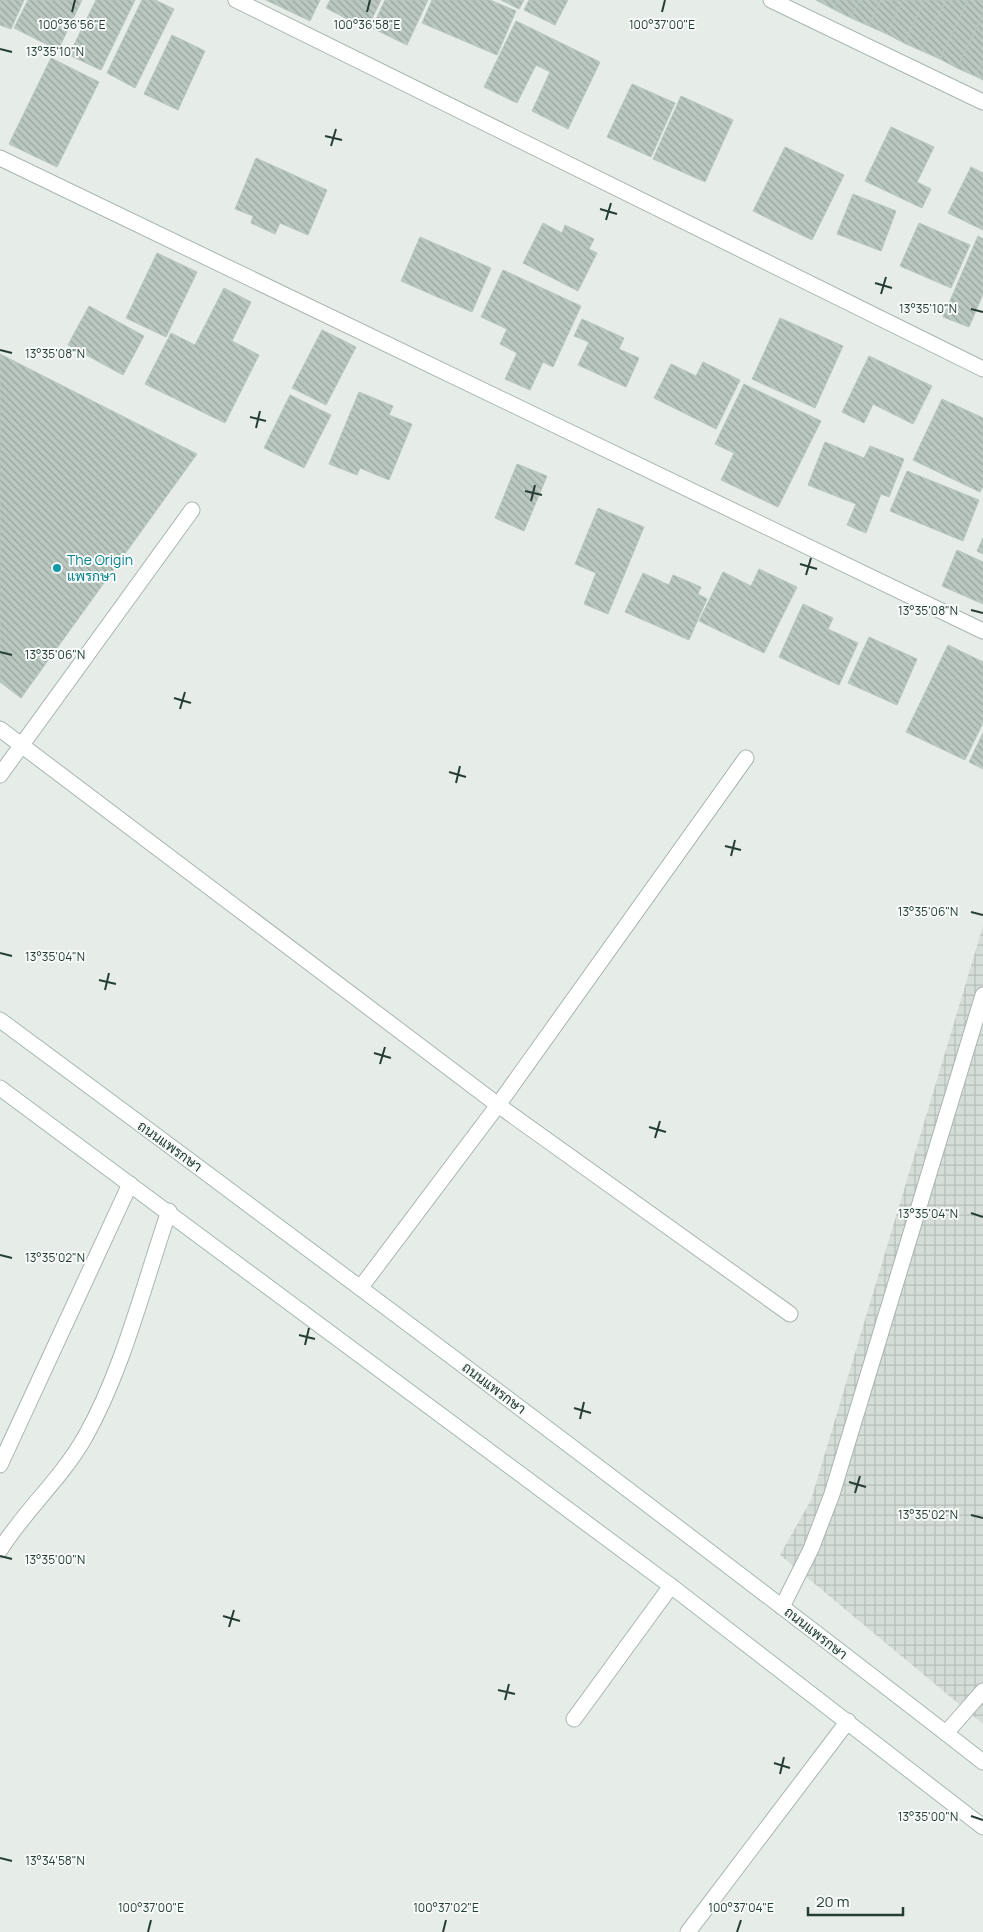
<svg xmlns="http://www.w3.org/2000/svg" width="983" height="1932" font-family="Manrope,Sarabun,sans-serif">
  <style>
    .industrial { fill: url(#industrial-grid) }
    .building { fill: url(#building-back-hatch); stroke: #b8c6c0 }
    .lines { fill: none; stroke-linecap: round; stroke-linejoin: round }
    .service-casing { stroke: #a9b5b0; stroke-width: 17 }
    .minor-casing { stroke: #a9b5b0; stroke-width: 17 }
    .secondary-casing { stroke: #a5b8b1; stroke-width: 17 }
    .service { stroke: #fff; stroke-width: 15 }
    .minor { stroke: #fff; stroke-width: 15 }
    .secondary { stroke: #fff; stroke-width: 15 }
    .ticks { fill: none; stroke: #263d36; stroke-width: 2 }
    .culture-dot { fill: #0f9aa8; stroke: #f6faf8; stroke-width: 2 }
    .labels { text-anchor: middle; stroke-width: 4; stroke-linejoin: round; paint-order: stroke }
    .culture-label { font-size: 14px; fill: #0d838f; stroke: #f6faf8; text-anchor: start }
    .street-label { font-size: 14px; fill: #263d36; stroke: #f6faf8 }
    .ticks-label { font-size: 12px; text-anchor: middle; fill: #263d36; stroke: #f6faf8; stroke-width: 4; stroke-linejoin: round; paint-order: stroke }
  </style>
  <defs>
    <pattern id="industrial-grid" width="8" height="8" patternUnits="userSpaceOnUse" patternTransform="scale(1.25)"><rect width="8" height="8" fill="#d4ddd8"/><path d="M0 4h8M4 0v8" fill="none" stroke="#b6bfba"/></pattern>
    <pattern id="building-back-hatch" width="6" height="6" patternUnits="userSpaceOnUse" patternTransform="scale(1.25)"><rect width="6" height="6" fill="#bbc8c2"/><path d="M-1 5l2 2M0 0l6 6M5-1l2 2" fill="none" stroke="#98a49e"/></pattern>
  </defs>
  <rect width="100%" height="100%" fill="#e6ede9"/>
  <path class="industrial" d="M983 926V1724L780 1555 811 1500Z"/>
  <g class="building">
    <path d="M0 0H24L11 29 0 25Z"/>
    <path d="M28 0H82L58 50 14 28Z"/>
    <path d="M96 0H135L101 70 69 55Z"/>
    <path d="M142 0H155L174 9 135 88 107 73Z"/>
    <path d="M266 0H320L310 21Z"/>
    <path d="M330 0H381L367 29 326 8Z"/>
    <path d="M385 0H428L407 45 372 28Z"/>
    <path d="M432 0H490L516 11 497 55 422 23Z"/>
    <path d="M501 0H524L519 9Z"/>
    <path d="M529 0H568L555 25 524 10Z"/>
    <path d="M816 0H838L833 9Z"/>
    <path d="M838 0H859L851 18 833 9Z"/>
    <path d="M859 0H881L869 26 851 18Z"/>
    <path d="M881 0H903L887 34 869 26Z"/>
    <path d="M903 0H925L904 43 887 34Z"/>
    <path d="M925 0H946L922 51 904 43Z"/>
    <path d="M946 0H968L940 59 922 51Z"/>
    <path d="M968 0H983V14L957 68 940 59Z"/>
    <path d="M983 14V60L975 76 957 68Z"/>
    <path d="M516 21 600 62 568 129 532 111 550 72 536 65 517 103 484 87Z"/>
    <path d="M172 35 205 51 178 110 144 94Z"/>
    <path d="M51 58 99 82 57 167 9 144Z"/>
    <path d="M983 60V80L975 76Z"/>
    <path d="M632 84 675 103 651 157 607 137Z"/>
    <path d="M681 96 733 120 705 182 653 159Z"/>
    <path d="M891 127 934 147 917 182 931 189 922 208 865 181Z"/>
    <path d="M785 147 844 175 812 240 753 211Z"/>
    <path d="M256 158 327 190 308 235 280 223 275 234 251 223 253 216 235 209Z"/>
    <path d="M971 167 983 173V230L948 213Z"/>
    <path d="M853 194 896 211 881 251 837 234Z"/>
    <path d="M543 223 562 233 565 225 594 239 589 249 597 253 578 291 523 263Z"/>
    <path d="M919 223 970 245 951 288 900 266Z"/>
    <path d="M978 236 983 239V294L969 327 943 317Z"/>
    <path d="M420 237 491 268 472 312 401 281Z"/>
    <path d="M157 253 197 272 166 337 126 318Z"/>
    <path d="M503 270 581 306 553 367 543 362 530 390 505 379 517 353 500 344 507 329 481 317Z"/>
    <path d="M224 288 251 302 232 341 259 355 225 423 145 384 171 333 195 345Z"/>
    <path d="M89 306 144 336 123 375 68 345Z"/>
    <path d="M780 318 843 346 815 408 752 379Z"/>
    <path d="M582 319 624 338 619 349 639 358 626 387 578 365 589 342 574 336Z"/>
    <path d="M322 330 356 347 326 405 292 388Z"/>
    <path d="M0 354 197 454 21 698 0 682Z"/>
    <path d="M869 356 932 386 913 424 873 404 864 423 842 412Z"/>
    <path d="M703 362 740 380 716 429 654 398 671 364 696 376Z"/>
    <path d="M744 384 821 421 778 507 721 480 734 453 715 444Z"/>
    <path d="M359 392 393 406 389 415 412 424 389 480 360 468 357 475 329 464Z"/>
    <path d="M290 395 331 415 304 468 264 448Z"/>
    <path d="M942 399 983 418V486L980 492 913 460Z"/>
    <path d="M825 442 864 458 870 446 904 459 889 497 881 494 866 533 847 525 856 504 808 485Z"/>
    <path d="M517 464 547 476 524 531 495 518Z"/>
    <path d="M907 471 979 500 963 541 890 511Z"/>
    <path d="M598 508 644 527 608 614 584 604 596 573 575 564Z"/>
    <path d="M983 538V554L977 551Z"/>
    <path d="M957 550 983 562V604L942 586Z"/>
    <path d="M759 569 797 587 764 653 699 621 723 572 751 586Z"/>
    <path d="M643 573 669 585 673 575 701 587 698 594 707 599 689 640 625 612Z"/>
    <path d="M803 604 833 618 828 629 858 643 839 685 779 657Z"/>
    <path d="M869 637 917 659 897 705 848 683Z"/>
    <path d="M948 645 983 662V723L965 760 906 732Z"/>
    <path d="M983 733V769L969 762Z"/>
  </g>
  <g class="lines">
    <defs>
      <g id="service">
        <path d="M0 1465 130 1184"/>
        <path d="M0 1550C25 1510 62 1478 85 1437 123 1370 144 1284 169 1211"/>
        <path d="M782 1607 811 1549 832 1494 983 995"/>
        <path d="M574 1719 671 1586"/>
        <path d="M946 1733 983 1691"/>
        <path d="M688 1932 848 1721"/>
      </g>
      <g id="minor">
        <path d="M236 0 983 369"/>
        <path d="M771 0 983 102"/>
        <path d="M0 158 983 631"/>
        <path d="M0 729 498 1105 790 1314"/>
        <path d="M0 775 192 510"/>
        <path d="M361 1287 498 1105 746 758"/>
      </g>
      <g id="secondary">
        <path d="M0 1020C330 1264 659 1510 983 1762"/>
        <path d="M0 1088 671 1586 983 1827"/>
      </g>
    </defs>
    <use href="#service" class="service-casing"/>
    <use href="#minor" class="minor-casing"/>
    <use href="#secondary" class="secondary-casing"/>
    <use href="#service" class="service"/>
    <use href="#minor" class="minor"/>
    <use href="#secondary" class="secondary"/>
  </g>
  <path class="ticks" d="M72 12 75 0M367 12 370 0M662 12 665 0M0 49 12 52M325 136 342 140M331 146 336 129M600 209 617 214M606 220 611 203M875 283 892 288M881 294 886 277M971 309 983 312M0 350 12 353M250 417 266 421M256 428 260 411M525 491 542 495M531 501 535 485M800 564 817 569M806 575 811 558M971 610 983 613M0 652 12 655M174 698 191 703M180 709 185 692M449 772 466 777M456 783 460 766M725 846 741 850M731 856 735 840M971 912 983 915M0 953 12 956M99 980 116 984M105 990 109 973M374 1053 391 1058M380 1064 385 1047M649 1127 666 1132M655 1138 660 1121M971 1213 983 1217M0 1255 12 1258M299 1335 315 1339M305 1345 309 1328M574 1408 591 1413M580 1419 584 1402M849 1482 866 1487M855 1493 860 1476M971 1515 983 1518M0 1556 12 1559M223 1616 240 1621M229 1627 234 1610M498 1690 515 1694M505 1700 509 1684M774 1763 790 1768M780 1774 784 1757M971 1816 983 1820M0 1858 12 1861M148 1932 151 1920M443 1932 446 1920M737 1932 741 1920"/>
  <circle class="culture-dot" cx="57" cy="568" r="5"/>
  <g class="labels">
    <g class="culture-label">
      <text x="67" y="565">The Origin<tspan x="67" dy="16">แพรกษา</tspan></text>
    </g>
    <g class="street-label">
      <text transform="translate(170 1146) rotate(36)" y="5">ถนนแพรกษา</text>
      <text transform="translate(494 1388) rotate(37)" y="5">ถนนแพรกษา</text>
      <text transform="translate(816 1633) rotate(38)" y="5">ถนนแพรกษา</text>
    </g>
  </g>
  <g class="ticks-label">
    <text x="72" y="29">100°36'56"E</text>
    <text x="367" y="29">100°36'58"E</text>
    <text x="662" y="29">100°37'00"E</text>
    <text x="55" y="56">13°35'10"N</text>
    <text x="928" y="313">13°35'10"N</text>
    <text x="55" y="358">13°35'08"N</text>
    <text x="928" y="615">13°35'08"N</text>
    <text x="55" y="659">13°35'06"N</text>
    <text x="928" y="916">13°35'06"N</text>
    <text x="55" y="961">13°35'04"N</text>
    <text x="928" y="1218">13°35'04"N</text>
    <text x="55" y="1262">13°35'02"N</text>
    <text x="928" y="1519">13°35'02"N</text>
    <text x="55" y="1564">13°35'00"N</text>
    <text x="928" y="1821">13°35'00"N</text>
    <text x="55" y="1865">13°34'58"N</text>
    <text x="151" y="1912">100°37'00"E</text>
    <text x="446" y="1912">100°37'02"E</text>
    <text x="741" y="1912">100°37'04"E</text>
  </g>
  <path d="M808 1907v8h95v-8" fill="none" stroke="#263d36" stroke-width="2.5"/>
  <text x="816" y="1907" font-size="15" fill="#263d36" stroke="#f6faf8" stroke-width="4" paint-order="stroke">20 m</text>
</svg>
